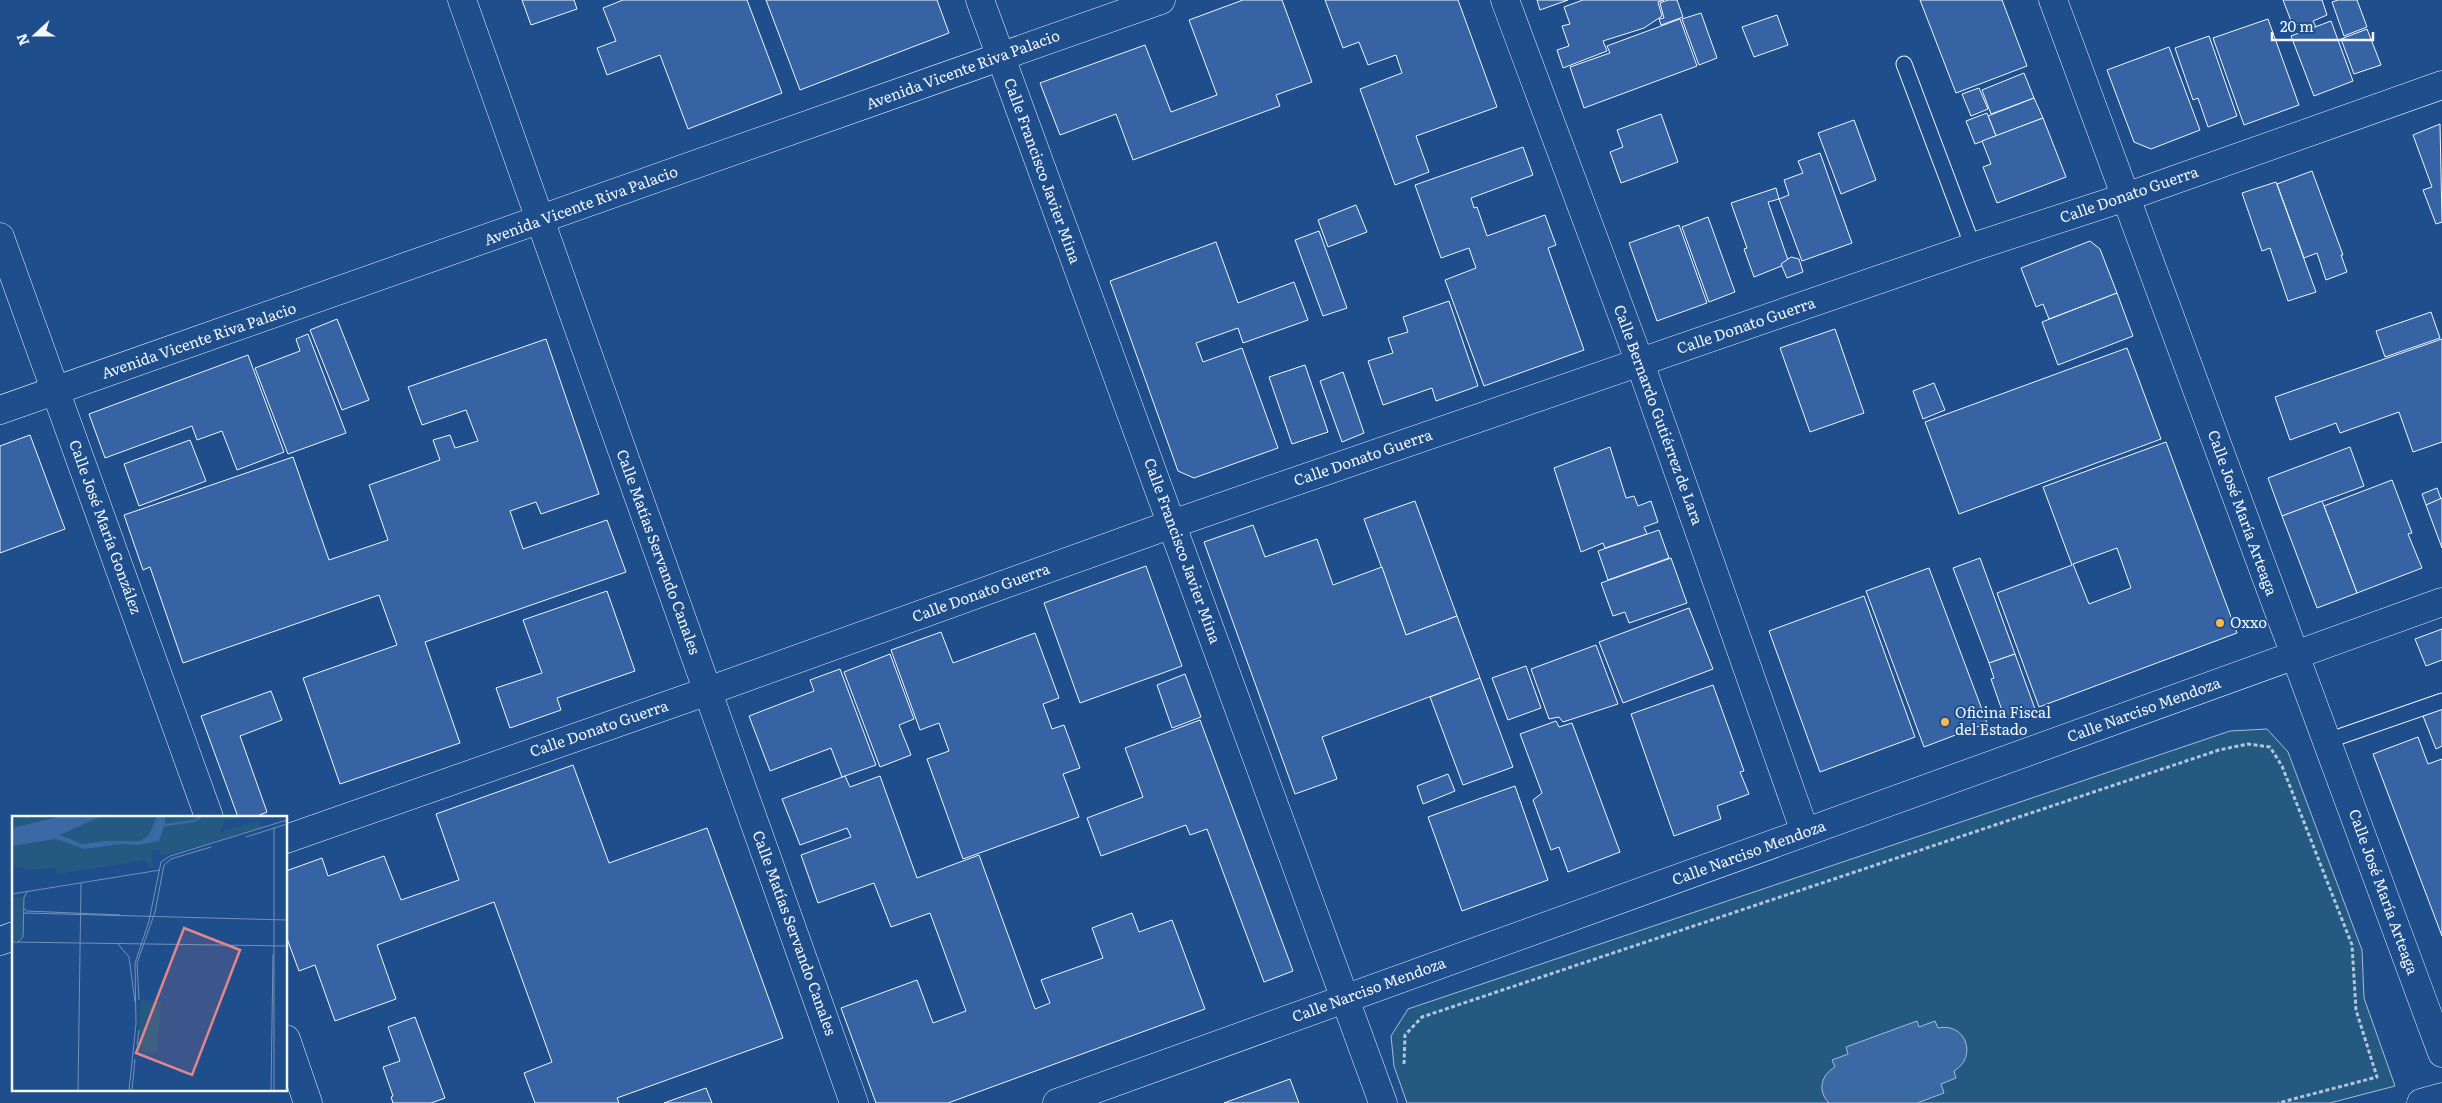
<svg xmlns="http://www.w3.org/2000/svg" width="2442" height="1103" font-family="Literata,serif">
  <style>
    .green { fill: #245a82; stroke: #a8bbd7 }
    .water { fill: #3b69a3; stroke: #a8bbd7 }
    .building { fill: #3563a3; stroke: #f2f6ff; fill-rule: evenodd }
    .lines { fill: none; stroke-linecap: round; stroke-linejoin: round }
    .service-casing { stroke: #f2f6ff; stroke-width: 17 }
    .minor-casing { stroke: #f2f6ff; stroke-width: 29 }
    .secondary-casing { stroke: #f2f6ff; stroke-width: 29 }
    .primary-casing { stroke: #f2f6ff; stroke-width: 29 }
    .path { stroke: #b3c4dc; stroke-width: 3; stroke-dasharray: 4 2.5; stroke-linecap: butt }
    .service { stroke: #1f4e8c; stroke-width: 15 }
    .minor { stroke: #1f4e8c; stroke-width: 28 }
    .secondary { stroke: #1f4e8c; stroke-width: 28 }
    .primary { stroke: #1f4e8c; stroke-width: 28 }
    .poi-dot { fill: #ffb74d; stroke: #1f4e8c; stroke-width: 2 }
    .labels { text-anchor: middle; stroke-width: 4; stroke-linejoin: round; paint-order: stroke }
    .street-label { font-size: 15px; fill: #f2f6ff; stroke: #1f4e8c }
    .poi-label { font-size: 15px; fill: #f2f6ff; stroke: #1f4e8c; text-anchor: start }
    .inset-river { fill: none; stroke: #3b69a3; stroke-width: 2.5 }
    .inset-road { fill: none; stroke: #7391ba; stroke-width: 1 }
    .view { fill: #e38589; fill-opacity: 0.15; stroke: #e38589; stroke-width: 2.5 }
    .inset-edge { fill: none; stroke: #f2f6ff; stroke-width: 2.5 }
  </style>
  <rect width="100%" height="100%" fill="#1f4e8c"/>
  <path class="green" d="M2267 729 2288 752 2362 950 2364 998 2395 1086 2330 1103H1407L1394 1066 1391 1036 1408 1009 2230 731Z"/>
  <path class="water" d="M1917 1021 1919 1027 1935 1021 1938 1028C1966 1022 1978 1057 1954 1071L1956 1078 1941 1084 1944 1093 1917 1103H1829C1817 1091 1821 1075 1835 1067L1832 1060 1848 1054 1846 1047Z"/>
  <g class="building">
    <path d="M522 0H574L577 9 531 25Z"/>
    <path d="M623 0H747L782 93 688 129 660 55 607 75 597 48 616 41 603 8Z"/>
    <path d="M766 0H937L949 33 800 90Z"/>
    <path d="M1243 0H1282L1312 82 1276 95 1280 106 1133 160 1116 114 1060 135 1040 83 1145 45 1171 112 1217 95 1189 20Z"/>
    <path d="M1325 0H1458L1497 107 1416 136 1429 172 1395 185 1360 89 1402 73 1396 55 1368 65 1359 42 1343 48Z"/>
    <path d="M1537 0H1568L1540 10Z"/>
    <path d="M1583 0H1664L1658 2 1662 16 1644 28 1603 41 1607 51 1563 68 1557 50 1569 46 1562 26 1570 24 1564 7Z"/>
    <path d="M1668 0H1677L1683 17 1661 25 1659 19 1664 18 1660 3Z"/>
    <path d="M1920 0H2002L2027 66 1956 93Z"/>
    <path d="M2283 0H2322L2327 15 2313 21 2316 27 2302 31 2299 24 2293 26Z"/>
    <path d="M2338 0H2357L2367 27 2344 36 2332 2Z"/>
    <path d="M1701 13 1717 58 1699 65 1682 19Z"/>
    <path d="M1777 15 1788 45 1754 57 1742 27Z"/>
    <path d="M1680 19 1697 66 1584 108 1570 67 1610 53 1607 46Z"/>
    <path d="M2268 19 2299 105 2244 125 2213 38Z"/>
    <path d="M2331 21 2353 81 2314 96 2291 36Z"/>
    <path d="M2367 29 2381 65 2354 74 2341 39Z"/>
    <path d="M2209 36 2237 116 2208 127 2198 98 2193 100 2175 48Z"/>
    <path d="M2169 47 2200 130 2151 149 2134 142 2107 70Z"/>
    <path d="M2024 73 2034 98 1991 114 1982 90Z"/>
    <path d="M1979 88 1988 109 1971 116 1962 94Z"/>
    <path d="M2034 98 2043 118 1996 136 1988 116Z"/>
    <path d="M1987 113 1996 136 1975 144 1966 121Z"/>
    <path d="M1661 114 1678 162 1621 183 1610 152 1623 147 1617 130Z"/>
    <path d="M2043 118 2066 177 1997 203 1983 167 1991 164 1982 141Z"/>
    <path d="M1854 120 1876 180 1841 194 1818 133Z"/>
    <path d="M2440 124 2442 222 2436 224 2423 190 2432 187 2413 135Z"/>
    <path d="M1523 147 1533 175 1471 198 1474 208 1477 207 1487 236 1545 215 1556 245 1548 248 1584 350 1484 386 1445 280 1476 268 1469 248 1441 258 1415 185Z"/>
    <path d="M1820 153 1852 243 1802 261 1779 199 1789 195 1784 180 1803 173 1798 161Z"/>
    <path d="M2312 171 2343 255H2341L2347 272 2326 280 2317 253 2304 258 2277 184Z"/>
    <path d="M2276 182 2316 292 2288 301 2270 248 2262 251 2242 193Z"/>
    <path d="M1776 188 1779 199 1768 202 1789 263 1754 277 1744 249 1747 248 1731 203Z"/>
    <path d="M1356 205 1367 232 1328 247 1318 220Z"/>
    <path d="M1708 217 1735 292 1709 302 1682 227Z"/>
    <path d="M1679 225 1707 303 1657 321 1629 243Z"/>
    <path d="M1319 231 1347 308 1323 316 1295 240Z"/>
    <path d="M2090 241 2100 249 2117 293 2049 319 2043 304 2036 307 2021 268Z"/>
    <path d="M1216 242 1238 303 1294 282 1308 320 1243 343 1238 328 1196 343 1203 362 1242 348 1278 448 1194 478 1178 471 1110 281Z"/>
    <path d="M1791 257 1799 259 1803 272 1787 278 1781 264Z"/>
    <path d="M2117 293 2133 336 2058 365 2042 322Z"/>
    <path d="M1449 301 1478 386 1436 401 1432 388 1383 405 1368 361 1393 353 1388 338 1408 332 1403 317Z"/>
    <path d="M2431 312 2440 338 2385 357 2376 331Z"/>
    <path d="M337 319 369 400 342 410 310 330Z"/>
    <path d="M1835 329 1864 413 1810 432 1780 348Z"/>
    <path d="M308 334 346 433 288 454 255 368 300 351 296 339Z"/>
    <path d="M546 339 599 494 541 514 536 502 510 511 523 549 607 520 626 572 425 642 460 743 340 784 303 678 397 645 379 595 183 663 150 567 143 570 124 515 293 457 329 560 388 540 369 485 440 460 433 440 450 435 455 448 478 441 466 410 422 425 408 387Z"/>
    <path d="M2442 339V442L2413 452 2399 412 2340 433 2336 423 2290 440 2275 397Z"/>
    <path d="M2127 348 2161 439 1959 514 1925 422Z"/>
    <path d="M248 355 284 452 237 470 222 431 197 440 192 426 105 458 89 414Z"/>
    <path d="M1305 365 1328 432 1292 444 1269 377Z"/>
    <path d="M1343 372 1364 433 1342 442 1320 381Z"/>
    <path d="M1934 383 1945 410 1923 419 1913 391Z"/>
    <path d="M30 435 65 529 0 553V446Z"/>
    <path d="M190 440 206 481 139 506 124 464Z"/>
    <path d="M2166 442 2237 633 2039 707 1997 593 2072 565 2043 487ZM2117 548 2131 588 2089 604 2073 564Z"/>
    <path d="M1610 447 1626 498 1634 496 1638 506 1651 501 1658 522 1644 527 1647 534 1605 548 1603 543 1581 552 1554 468Z"/>
    <path d="M2350 447 2364 486 2282 516 2268 478Z"/>
    <path d="M2392 480 2412 533 2408 534 2422 568 2357 593 2324 506Z"/>
    <path d="M2437 488 2441 499 2426 505 2422 494Z"/>
    <path d="M2442 498V548L2426 505Z"/>
    <path d="M1415 501 1457 616 1406 635 1364 519Z"/>
    <path d="M2322 501 2357 593 2317 608 2282 516Z"/>
    <path d="M1253 525 1265 557 1317 539 1333 585 1382 567 1406 635 1457 616 1480 678 1322 737 1337 779 1295 794 1204 542Z"/>
    <path d="M1659 530 1669 558 1608 580 1598 551Z"/>
    <path d="M1671 558 1687 603 1629 623 1625 612 1613 616 1601 583Z"/>
    <path d="M1980 558 2015 654 1989 663 1953 568Z"/>
    <path d="M1146 566 1182 666 1080 703 1044 603Z"/>
    <path d="M1929 568 1987 723 1924 747 1866 591Z"/>
    <path d="M607 591 635 671 557 698 561 710 510 728 496 688 542 673 523 620Z"/>
    <path d="M1864 596 1915 737 1820 772 1769 631Z"/>
    <path d="M1689 608 1713 669 1623 703 1599 642Z"/>
    <path d="M2442 629V660L2426 666 2415 639Z"/>
    <path d="M941 632 953 663 1035 633 1059 698 1043 704 1052 729 1064 725 1080 768 1063 774 1079 817 963 859 927 759 949 751 939 723 920 730 891 650Z"/>
    <path d="M1596 645 1618 704 1563 722 1559 717 1549 719 1531 669Z"/>
    <path d="M890 654 914 719 899 725 911 755 880 767 844 672Z"/>
    <path d="M2015 654 2035 709 2005 719 1991 679 1994 678 1989 663Z"/>
    <path d="M1526 666 1541 708 1508 720 1492 678Z"/>
    <path d="M840 669 876 765 842 777 831 748 770 771 749 716 814 691 810 680Z"/>
    <path d="M1185 674 1201 717 1172 728 1157 685Z"/>
    <path d="M1480 678 1513 767 1463 785 1430 697Z"/>
    <path d="M1713 685 1744 771 1740 772 1749 794 1717 806 1721 819 1674 836 1631 714Z"/>
    <path d="M271 691 282 720 240 736 267 812 255 817H238L201 716Z"/>
    <path d="M2442 709V746L2436 749 2423 716Z"/>
    <path d="M1200 720 1293 971 1264 982 1207 829 1190 835 1186 825 1101 856 1087 818 1143 797 1125 748Z"/>
    <path d="M1556 721 1559 727 1572 723 1620 852 1568 872 1559 847 1551 850 1533 800 1542 793 1520 734Z"/>
    <path d="M2418 737 2428 764 2442 759V936L2373 754Z"/>
    <path d="M573 765 609 863 707 828 783 1038 617 1098 619 1103H535L524 1073 552 1062 494 902 377 945 396 999 335 1021 315 965 299 971 286 936V871L322 858 328 876 384 856 401 900 459 880 436 814Z"/>
    <path d="M1448 774 1455 791 1423 804 1417 786Z"/>
    <path d="M845 776 850 787 880 776 917 878 979 855 1035 1009 1050 1003 1041 980 1103 958 1092 928 1132 913 1139 932 1172 920 1205 1009 948 1103H876L841 1008 917 980 933 1023 966 1011 930 913 891 927 874 883 818 903 801 855 851 837 847 828 800 845 782 799Z"/>
    <path d="M1515 786 1548 880 1462 911 1428 817Z"/>
    <path d="M415 1017 445 1098 431 1103H393L391 1097 393 1096 383 1067 400 1061 388 1027Z"/>
    <path d="M1290 1079 1299 1103H1224Z"/>
    <path d="M706 1088 712 1103H664Z"/>
  </g>
  <g class="lines">
    <defs>
      <g id="service">
        <path d="M1904 64 1973 247"/>
        <path d="M2327 741 2442 701"/>
      </g>
      <g id="minor">
        <path d="M462 0 854 1103"/>
        <path d="M980 0 1383 1103"/>
        <path d="M1505 0 1640 363 1805 832"/>
        <path d="M2053 0 2442 1053"/>
        <path d="M0 410 1161 0"/>
        <path d="M286 839 708 691 1172 524 1973 247 2126 197 2442 85"/>
        <path d="M0 941 14 936"/>
        <path d="M1057 1103 2442 602"/>
      </g>
      <g id="secondary">
        <path d="M0 237 209 817"/>
        <path d="M286 1039 308 1103"/>
      </g>
      <path id="primary" d="M2421 1103 2442 1097"/>
    </defs>
    <use href="#service" class="service-casing"/>
    <use href="#minor" class="minor-casing"/>
    <use href="#secondary" class="secondary-casing"/>
    <use href="#primary" class="primary-casing"/>
    <path class="path" d="M1404 1064 1405 1035 1422 1017 2219 750 2248 744 2270 747 2282 766 2352 945 2356 1010 2377 1077 2278 1103"/>
    <use href="#service" class="service"/>
    <use href="#minor" class="minor"/>
    <use href="#secondary" class="secondary"/>
    <use href="#primary" class="primary"/>
  </g>
  <g class="poi-dot">
    <circle cx="2220" cy="623" r="5"/>
    <circle cx="1945" cy="722" r="5"/>
  </g>
  <g class="labels">
    <g class="street-label">
      <text transform="translate(963 70) rotate(-20)" y="5">Avenida Vicente Riva Palacio</text>
      <text transform="translate(1042 171) rotate(70)" y="5">Calle Francisco Javier Mina</text>
      <text transform="translate(2129 195) rotate(-19)" y="5">Calle Donato Guerra</text>
      <text transform="translate(581 206) rotate(-20)" y="5">Avenida Vicente Riva Palacio</text>
      <text transform="translate(1746 326) rotate(-19)" y="5">Calle Donato Guerra</text>
      <text transform="translate(199 341) rotate(-19)" y="5">Avenida Vicente Riva Palacio</text>
      <text transform="translate(1658 415) rotate(70)" y="5">Calle Bernardo Gutiérrez de Lara</text>
      <text transform="translate(1363 458) rotate(-19)" y="5">Calle Donato Guerra</text>
      <text transform="translate(2242 513) rotate(70)" y="5">Calle José María Arteaga</text>
      <text transform="translate(105 527) rotate(70)" y="5">Calle José María González</text>
      <text transform="translate(1182 551) rotate(70)" y="5">Calle Francisco Javier Mina</text>
      <text transform="translate(658 552) rotate(70)" y="5">Calle Matías Servando Canales</text>
      <text transform="translate(981 593) rotate(-20)" y="5">Calle Donato Guerra</text>
      <text transform="translate(2144 710) rotate(-20)" y="5">Calle Narciso Mendoza</text>
      <text transform="translate(599 729) rotate(-19)" y="5">Calle Donato Guerra</text>
      <text transform="translate(1749 853) rotate(-20)" y="5">Calle Narciso Mendoza</text>
      <text transform="translate(2383 892) rotate(70)" y="5">Calle José María Arteaga</text>
      <text transform="translate(794 933) rotate(70)" y="5">Calle Matías Servando Canales</text>
      <text transform="translate(1369 990) rotate(-20)" y="5">Calle Narciso Mendoza</text>
    </g>
    <g class="poi-label">
      <text x="2230" y="628">Oxxo</text>
      <text x="1955" y="718">Oficina Fiscal<tspan x="1955" dy="17">del Estado</tspan></text>
    </g>
  </g>
  <g transform="translate(12 816)">
    <rect width="275" height="275" fill="#1f4e8c"/>
    <path d="M0 1H45L0 12ZM88 1H145L137 20 128 26 93 25 70 28 48 20ZM153 1H231L213 5 208 16 247 5 250 11 150 40 146 34H140L141 53 133 44 45 58 43 52 18 54 0 49V30L4 29 44 23 72 33 146 25 152 16ZM12 81 10 124 0 126V83ZM129 184 149 186 145 236 126 235Z" fill="#245a82"/>
    <path d="M45 1H88L48 19 70 28 93 25H128L137 19 145 1H153V9L147 25 127 29 111 28 72 33 44 23 0 30V12Z" fill="#3b69a3"/>
    <path class="inset-river" d="M153 9 181 5 189 1"/>
    <path class="inset-road" d="M234 21 275 8M0 78 148 54M12 93 15 95 108 99M12 97 275 104M0 126 275 130M6 126 11 121 12 81 16 75M106 128 117 141 123 186M127 184 125 147 143 96 152 49 159 43 199 31M125 229 127 214M66 274 69 67M117 274 124 208 123 147 137 105 149 46 158 40 275 4M120 274 123 243M259 274 261 138M262 274V11"/>
    <path class="view" d="M172 112 228 134 180 259 124 237Z"/>
    <rect width="275" height="275" class="inset-edge"/>
  </g>
  <g transform="translate(35 35) rotate(249)" stroke="#1f4e8c" stroke-width="4" paint-order="stroke">
  <path d="M0-4L9 19L0 12L-9 19Z" fill="#f2f6ff"/>
  <text y="-8" font-size="14" font-weight="bold" text-anchor="middle" fill="#f2f6ff">N</text>
  </g>
  <path d="M2272 32v8h101v-8" fill="none" stroke="#f2f6ff" stroke-width="2.5"/>
  <text x="2280" y="32" font-size="15" fill="#f2f6ff" stroke="#1f4e8c" stroke-width="4" paint-order="stroke">20 m</text>
</svg>
